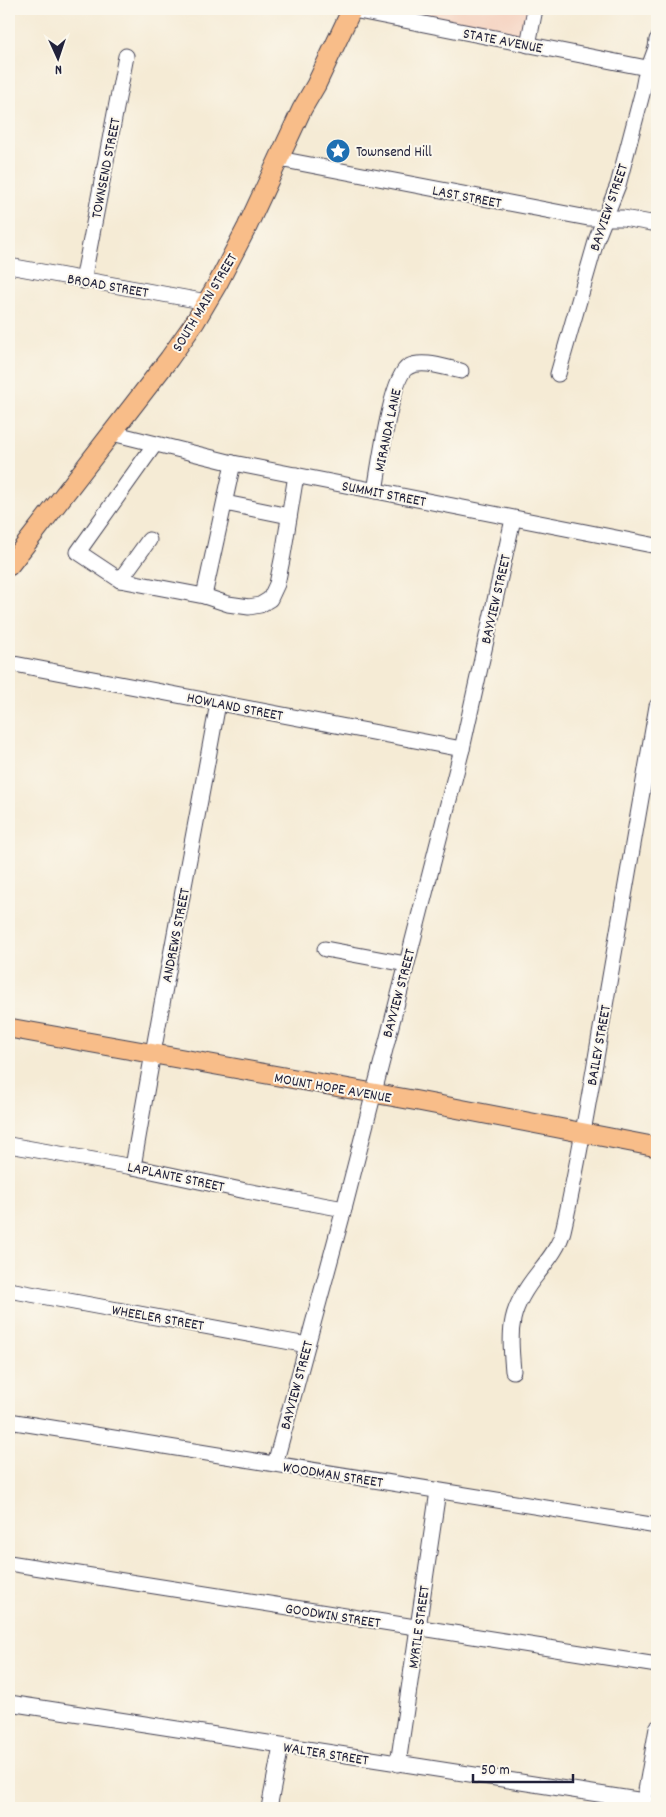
<svg xmlns="http://www.w3.org/2000/svg" width="666" height="1817" font-family="Dekko,sans-serif">
  <style>
    .built { fill: #f5d3c1 }
    .lines { fill: none; stroke-linecap: round; stroke-linejoin: round }
    .minor-casing { stroke: #424052; stroke-width: 17 }
    .major-casing { stroke: #424052; stroke-width: 21 }
    .minor { stroke: #fff; stroke-width: 15 }
    .major { stroke: #f8bd89; stroke-width: 19 }
    .labels { text-anchor: middle; stroke-width: 4; stroke-linejoin: round; paint-order: stroke }
    .street-label { font-size: 15px; fill: #22223b; stroke: #fbf7ec }
    .poi-label { font-size: 15px; fill: #22223b; stroke: #fbf7ec; text-anchor: start }
  </style>
  <rect width="100%" height="100%" fill="#fbf7ec"/>
  <filter id="ink" filterUnits="userSpaceOnUse"><feTurbulence type="fractalNoise" baseFrequency=".02" numOctaves="2"/><feDisplacementMap in="SourceGraphic" scale="10" xChannelSelector="R" yChannelSelector="G"/><feConvolveMatrix kernelMatrix="1 2 1 2 8 2 1 2 1" color-interpolation-filters="sRGB"/></filter>
  <filter id="wash" filterUnits="userSpaceOnUse"><feTurbulence type="fractalNoise" baseFrequency=".0096" numOctaves="4" result="noise"/><feDisplacementMap in="SourceGraphic" scale="20" xChannelSelector="R" yChannelSelector="G"/><feGaussianBlur stdDeviation="1.12" result="paint"/><feColorMatrix in="noise" values="0 0 0 0 0 0 0 0 0 0 0 0 0 0 0 0 0 1.4 0 .05"/><feComposite in="paint" operator="in"/></filter>
  <g filter="url(#wash)">
    <rect width="100%" height="100%" fill="#f5ebd5"/>
    <path class="built" d="M374 9H533L528 38Z"/>
  </g>
  <g filter="url(#ink)">
    <g class="lines">
      <defs>
        <g id="minor">
          <path d="M348 9 657 70"/>
          <path d="M528 45 535 9"/>
          <path d="M279 159 588 218H623L657 224"/>
          <path d="M9 266 207 302"/>
          <path d="M83 281 126 56"/>
          <path d="M558 374 597 238 618 185 642 94 645 78 656 48 657 40"/>
          <path d="M112 433 233 463 657 546"/>
          <path d="M155 444 78 552 120 580 204 596 233 463"/>
          <path d="M375 491C379 469 391 376 408 367 422 359 446 368 461 371"/>
          <path d="M225 503 289 516"/>
          <path d="M120 580 149 540"/>
          <path d="M204 596 228 604 249 607 260 605 270 599 277 584 283 555 296 475"/>
          <path d="M9 663 462 749"/>
          <path d="M325 949 406 964"/>
          <path d="M9 1145 133 1167 246 1191 344 1209"/>
          <path d="M133 1167C159 1012 190 858 218 703"/>
          <path d="M9 1290 307 1345"/>
          <path d="M513 1371C509 1327 509 1309 538 1273 548 1260 559 1247 563 1231 579 1162 590 1092 602 1023 620 917 639 812 657 706"/>
          <path d="M9 1421 657 1526"/>
          <path d="M275 1464 344 1209 462 749 513 519"/>
          <path d="M9 1563 657 1665"/>
          <path d="M9 1703 644 1801"/>
          <path d="M398 1764 438 1491"/>
          <path d="M269 1808 281 1746"/>
          <path d="M643 1808 657 1728"/>
        </g>
        <g id="major">
          <path d="M9 566 169 359 195 322 218 283 247 227 302 109 316 85 352 9"/>
          <path d="M9 1028 418 1101 657 1147"/>
        </g>
      </defs>
      <use href="#minor" class="minor-casing"/>
      <use href="#major" class="major-casing"/>
      <use href="#minor" class="minor"/>
      <use href="#major" class="major"/>
    </g>
  </g>
  <defs>
    <symbol id="sight-disc" viewBox="-11 -11 22 22"><circle r="9.5" fill="#1f6fb2" stroke="#fbf7ec"/><path d="M0-6L1.8-2.2L6-1.7L2.9 1.2L3.7 5.4L0 3.3L-3.7 5.4L-2.9 1.2L-6-1.7L-1.8-2.2Z" fill="#fff"/></symbol>
  </defs>
  <g fill-rule="evenodd">
    <use href="#sight-disc" x="324" y="137" width="28" height="28"/>
  </g>
  <g class="labels">
    <g class="street-label">
      <text transform="translate(503 40) rotate(11)" y="5">STATE AVENUE</text>
      <text transform="translate(105 168) rotate(-79)" y="5">TOWNSEND STREET</text>
      <text transform="translate(467 196) rotate(11)" y="5">LAST STREET</text>
      <text transform="translate(608 207) rotate(-71)" y="5">BAYVIEW STREET</text>
      <text transform="translate(108 285) rotate(10)" y="5">BROAD STREET</text>
      <text transform="translate(204 302) rotate(-59)" y="5">SOUTH MAIN STREET</text>
      <text transform="translate(387 430) rotate(-78)" y="5">MIRANDA LANE</text>
      <text transform="translate(384 493) rotate(11)" y="5">SUMMIT STREET</text>
      <text transform="translate(495 599) rotate(-77)" y="5">BAYVIEW STREET</text>
      <text transform="translate(235 706) rotate(11)" y="5">HOWLAND STREET</text>
      <text transform="translate(175 935) rotate(-79)" y="5">ANDREWS STREET</text>
      <text transform="translate(398 993) rotate(-75)" y="5">BAYVIEW STREET</text>
      <text transform="translate(598 1045) rotate(-80)" y="5">BAILEY STREET</text>
      <text transform="translate(333 1087) rotate(10)" y="5">MOUNT HOPE AVENUE</text>
      <text transform="translate(176 1176) rotate(12)" y="5">LAPLANTE STREET</text>
      <text transform="translate(158 1317) rotate(10)" y="5">WHEELER STREET</text>
      <text transform="translate(296 1385) rotate(-75)" y="5">BAYVIEW STREET</text>
      <text transform="translate(333 1474) rotate(9)" y="5">WOODMAN STREET</text>
      <text transform="translate(333 1615) rotate(9)" y="5">GOODWIN STREET</text>
      <text transform="translate(418 1627) rotate(-82)" y="5">MYRTLE STREET</text>
      <text transform="translate(326 1753) rotate(9)" y="5">WALTER STREET</text>
    </g>
    <g class="poi-label">
      <text x="356" y="156">Townsend Hill</text>
    </g>
  </g>
  <rect width="666" height="1817" fill="none" stroke="#fbf7ec" stroke-width="30"/>
  <g transform="translate(58 58) rotate(177)" stroke="#fbf7ec" stroke-width="4" paint-order="stroke">
  <path d="M0-4L9 19L0 12L-9 19Z" fill="#22223b"/>
  <text y="-8" font-size="14" font-weight="bold" text-anchor="middle" fill="#22223b">N</text>
  </g>
  <path d="M473 1774v8h100v-8" fill="none" stroke="#22223b" stroke-width="2.5"/>
  <text x="481" y="1774" font-size="15" fill="#22223b" stroke="#fbf7ec" stroke-width="4" paint-order="stroke">50 m</text>
</svg>
